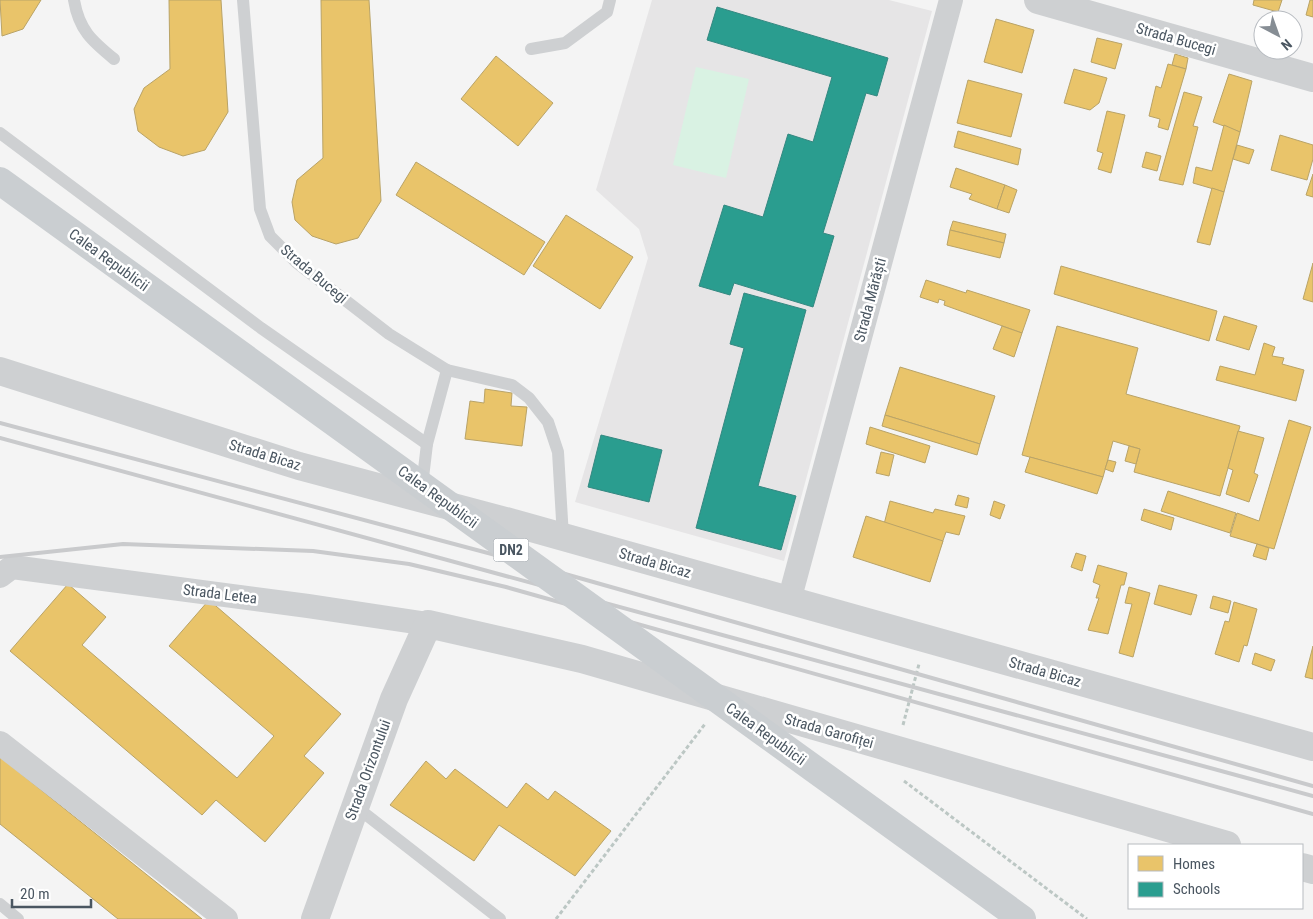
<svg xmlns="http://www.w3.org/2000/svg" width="1313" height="919" font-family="'Roboto Condensed',sans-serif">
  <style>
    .education { fill: #e6e5e6 }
    .green { fill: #d9f2e3 }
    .homes { fill: #e9c46a; stroke: #b9a367 }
    .schools { fill: #2a9d8f; stroke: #348881 }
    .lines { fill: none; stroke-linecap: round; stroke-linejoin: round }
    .path { stroke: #bcc7c4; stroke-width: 3; stroke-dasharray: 4 2.5; stroke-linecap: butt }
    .service { stroke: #ced0d2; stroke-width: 12 }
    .minor { stroke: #ced0d2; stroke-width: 24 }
    .tertiary { stroke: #ced0d2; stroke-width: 28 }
    .rail { stroke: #c9cacc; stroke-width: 4 }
    .primary-bridge { stroke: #caced1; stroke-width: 28 }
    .labels { text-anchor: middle; stroke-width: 5; stroke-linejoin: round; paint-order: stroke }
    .shield { fill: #fff; stroke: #808990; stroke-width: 1 }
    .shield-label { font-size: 14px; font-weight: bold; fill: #4a5661 }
    .street-label { font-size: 15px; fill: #4a5661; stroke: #fff }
  </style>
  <rect width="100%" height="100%" fill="#f4f4f4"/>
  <path class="education" d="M652 0H889L932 11 784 561 575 502 648 258 639 229 596 190Z"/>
  <path class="green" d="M696 67 749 79 726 178 673 165Z"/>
  <g class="homes">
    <path d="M0 0H41L23 29 2 36Z"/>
    <path d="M169 0H221L228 112 205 150 183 156 159 147 138 131 134 109 144 88 170 69Z"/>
    <path d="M321 0H369L381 201 358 238 336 244 312 236 295 220 292 202 297 180 323 158Z"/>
    <path d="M1254 0H1282L1278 12 1253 5Z"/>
    <path d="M1310 0H1313V17L1306 15Z"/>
    <path d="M996 19 1034 30 1022 73 984 62Z"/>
    <path d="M1097 38 1122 44 1115 69 1091 62Z"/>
    <path d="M1175 54 1188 58 1186 69 1172 65Z"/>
    <path d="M496 56 553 103 518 146 461 99Z"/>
    <path d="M1168 64 1186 69 1168 130 1158 127 1160 119 1149 116 1156 86 1161 88Z"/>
    <path d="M1074 69 1107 78 1099 103 1090 110 1064 103Z"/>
    <path d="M1229 74 1252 81 1240 132 1213 122Z"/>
    <path d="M968 80 1022 94 1011 137 957 123Z"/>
    <path d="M1184 92 1202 97 1193 126 1198 127 1183 185 1159 180Z"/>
    <path d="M1107 111 1125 115 1111 173 1098 169 1103 153 1097 151Z"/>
    <path d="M1224 125 1240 132 1224 192 1193 183 1196 167 1212 171Z"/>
    <path d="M958 131 1021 149 1018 165 954 147Z"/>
    <path d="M1280 135 1313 145V159L1307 180 1271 170Z"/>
    <path d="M1237 145 1254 150 1249 164 1233 159Z"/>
    <path d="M1146 152 1161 156 1157 171 1142 167Z"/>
    <path d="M416 162 545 242 524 275 396 195Z"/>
    <path d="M956 168 1005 185 997 209 969 199 972 194 950 187Z"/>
    <path d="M1313 174V197L1306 195Z"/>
    <path d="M1005 185 1017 190 1009 213 997 209Z"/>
    <path d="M1212 188 1224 192 1210 245 1197 242Z"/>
    <path d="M566 215 633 257 600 309 533 266Z"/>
    <path d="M953 221 1006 234 1004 243 950 230Z"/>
    <path d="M950 230 1004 243 1000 258 947 245Z"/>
    <path d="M1313 263V302L1303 299Z"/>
    <path d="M1061 266 1217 311 1209 341 1054 294Z"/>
    <path d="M926 280 966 293 967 290 1030 310 1022 333 944 305 945 301 939 299 938 303 920 297Z"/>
    <path d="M1224 316 1257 326 1249 350 1216 340Z"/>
    <path d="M1002 326 1022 333 1014 357 993 349Z"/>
    <path d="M1057 326 1138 348 1126 394 1240 426 1220 496 1134 472 1140 449 1113 441 1103 477 1022 455Z"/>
    <path d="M1264 343 1275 347 1272 356 1284 358 1282 364 1304 370 1296 401 1216 380 1220 366 1255 375Z"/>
    <path d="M900 367 995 396 980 444 885 415Z"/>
    <path d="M485 389 512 393 511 406 527 407 522 446 465 439 470 401 484 403Z"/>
    <path d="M885 415 980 444 977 455 882 426Z"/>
    <path d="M1289 420 1311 427 1274 549 1230 536 1237 513 1259 521Z"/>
    <path d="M870 427 930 446 925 463 866 444Z"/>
    <path d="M1238 431 1264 438 1254 473 1258 475 1249 502 1226 494 1233 470 1228 468Z"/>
    <path d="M1129 446 1140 449 1136 464 1125 461Z"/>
    <path d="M881 452 894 455 889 476 876 473Z"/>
    <path d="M1030 457 1103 477 1097 494 1025 472Z"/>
    <path d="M1108 460 1116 462 1113 472 1105 469Z"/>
    <path d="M1168 491 1236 513 1230 533 1161 511Z"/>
    <path d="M958 495 969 498 967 508 955 505Z"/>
    <path d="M890 501 933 513 935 509 965 516 959 535 946 532 940 549 882 532Z"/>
    <path d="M994 501 1005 505 1000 519 990 515Z"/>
    <path d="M1144 509 1174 518 1171 530 1141 520Z"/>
    <path d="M866 516 943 541 930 582 853 557Z"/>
    <path d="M1257 544 1269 548 1266 560 1253 556Z"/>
    <path d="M1076 553 1086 556 1082 571 1071 567Z"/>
    <path d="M1098 565 1127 573 1124 585H1121L1108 634 1088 630 1099 598H1096L1100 585 1093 582Z"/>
    <path d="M68 584 106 617 82 645 237 778 274 736 169 646 209 600 341 714 304 756 324 773 265 842 216 800 202 815 10 651Z"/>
    <path d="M1159 585 1197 595 1191 615 1154 604Z"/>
    <path d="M1129 587 1150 593 1133 657 1119 653 1132 604 1125 603Z"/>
    <path d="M1213 596 1231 601 1228 613 1210 608Z"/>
    <path d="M1234 602 1257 609 1247 646 1244 645 1239 662 1215 654 1225 621 1229 622Z"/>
    <path d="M1313 646V679L1305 677Z"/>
    <path d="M1255 653 1275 660 1271 671 1252 664Z"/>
    <path d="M0 757 202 919H118L0 824Z"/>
    <path d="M426 761 446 779 455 769 507 808 526 783 548 800 555 791 611 831 575 876 499 825 474 861 390 805Z"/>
  </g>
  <g class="schools">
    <path d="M717 7 888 58 877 96 866 93 823 233 834 236 813 307 734 283 730 295 699 286 724 205 763 217 788 134 813 142 832 77 707 40Z"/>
    <path d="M744 293 806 310 758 486 796 496 781 550 696 528 744 348 730 344Z"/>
    <path d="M601 435 662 450 649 502 588 487Z"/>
  </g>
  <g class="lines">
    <g class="path">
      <path d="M903 725 919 664"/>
      <path d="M904 781 1087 919"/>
      <path d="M556 919 705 724"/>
    </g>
    <g class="service">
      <path d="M74 0C79 30 92 41 114 59"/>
      <path d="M243 0 260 209 270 236 297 263 389 334 447 370 427 444 422 486"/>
      <path d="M531 49 565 43 607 12 610 0"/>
      <path d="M0 133 261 328 427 444"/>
      <path d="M447 370 512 385 529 398 548 422 558 452 563 537"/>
      <path d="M355 806 500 919"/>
      <path d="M0 904 18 919"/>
    </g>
    <g class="minor">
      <path d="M0 576 12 567 308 606 428 624"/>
      <path d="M789 601 951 0"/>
      <path d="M0 743 226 919"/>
    </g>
    <g class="tertiary">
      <path d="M1038 0 1313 78"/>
      <path d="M0 371 299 466 517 524 1313 747"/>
      <path d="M1302 867 1313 870"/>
      <path d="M315 919 394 699 428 624 582 659 1227 845"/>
    </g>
    <g class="rail">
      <path d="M0 423 544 568 1313 786"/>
      <path d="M0 438 1313 796"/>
      <path d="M0 557 123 544 313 551 409 564 506 587 1313 814"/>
    </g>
    <path class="primary-bridge" d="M0 181 1022 919"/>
  </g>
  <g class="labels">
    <rect class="shield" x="493.5" y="538.5" width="35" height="23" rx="4"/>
    <g class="shield-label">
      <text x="511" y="555">DN2</text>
    </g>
    <g class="street-label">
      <text transform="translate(1176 39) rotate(16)" y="5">Strada Bucegi</text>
      <text transform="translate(109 260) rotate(36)" y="5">Calea Republicii</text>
      <text transform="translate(314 274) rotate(40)" y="5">Strada Bucegi</text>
      <text transform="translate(870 300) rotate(-75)" y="5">Strada Mărăști</text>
      <text transform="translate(265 455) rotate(17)" y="5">Strada Bicaz</text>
      <text transform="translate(438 497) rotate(36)" y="5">Calea Republicii</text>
      <text transform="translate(655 563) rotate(16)" y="5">Strada Bicaz</text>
      <text transform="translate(220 594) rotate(7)" y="5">Strada Letea</text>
      <text transform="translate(1045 672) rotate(16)" y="5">Strada Bicaz</text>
      <text transform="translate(829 731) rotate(16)" y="5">Strada Garofiței</text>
      <text transform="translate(766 734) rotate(36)" y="5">Calea Republicii</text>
      <text transform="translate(368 770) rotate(-70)" y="5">Strada Orizontului</text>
    </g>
  </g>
  <rect x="1128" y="844" width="175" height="65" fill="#ffffff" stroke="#b7bbc0"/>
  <rect x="1138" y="856" width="25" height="15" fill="#e9c46a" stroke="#b7bbc0"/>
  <text x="1173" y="869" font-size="15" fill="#4a5661">Homes</text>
  <rect x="1138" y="882" width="25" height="15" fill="#2a9d8f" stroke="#b7bbc0"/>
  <text x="1173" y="894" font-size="15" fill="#4a5661">Schools</text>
  <g transform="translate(1278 35) rotate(139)"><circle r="24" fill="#ffffff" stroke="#b7bbc0"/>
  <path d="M0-4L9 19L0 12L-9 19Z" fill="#868d94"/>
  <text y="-8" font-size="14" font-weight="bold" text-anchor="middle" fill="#4a5661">N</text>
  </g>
  <path d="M12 899v8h79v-8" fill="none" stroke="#4a5661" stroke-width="2.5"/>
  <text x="20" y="899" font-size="15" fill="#4a5661" stroke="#ffffff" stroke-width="4" paint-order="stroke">20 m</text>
</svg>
